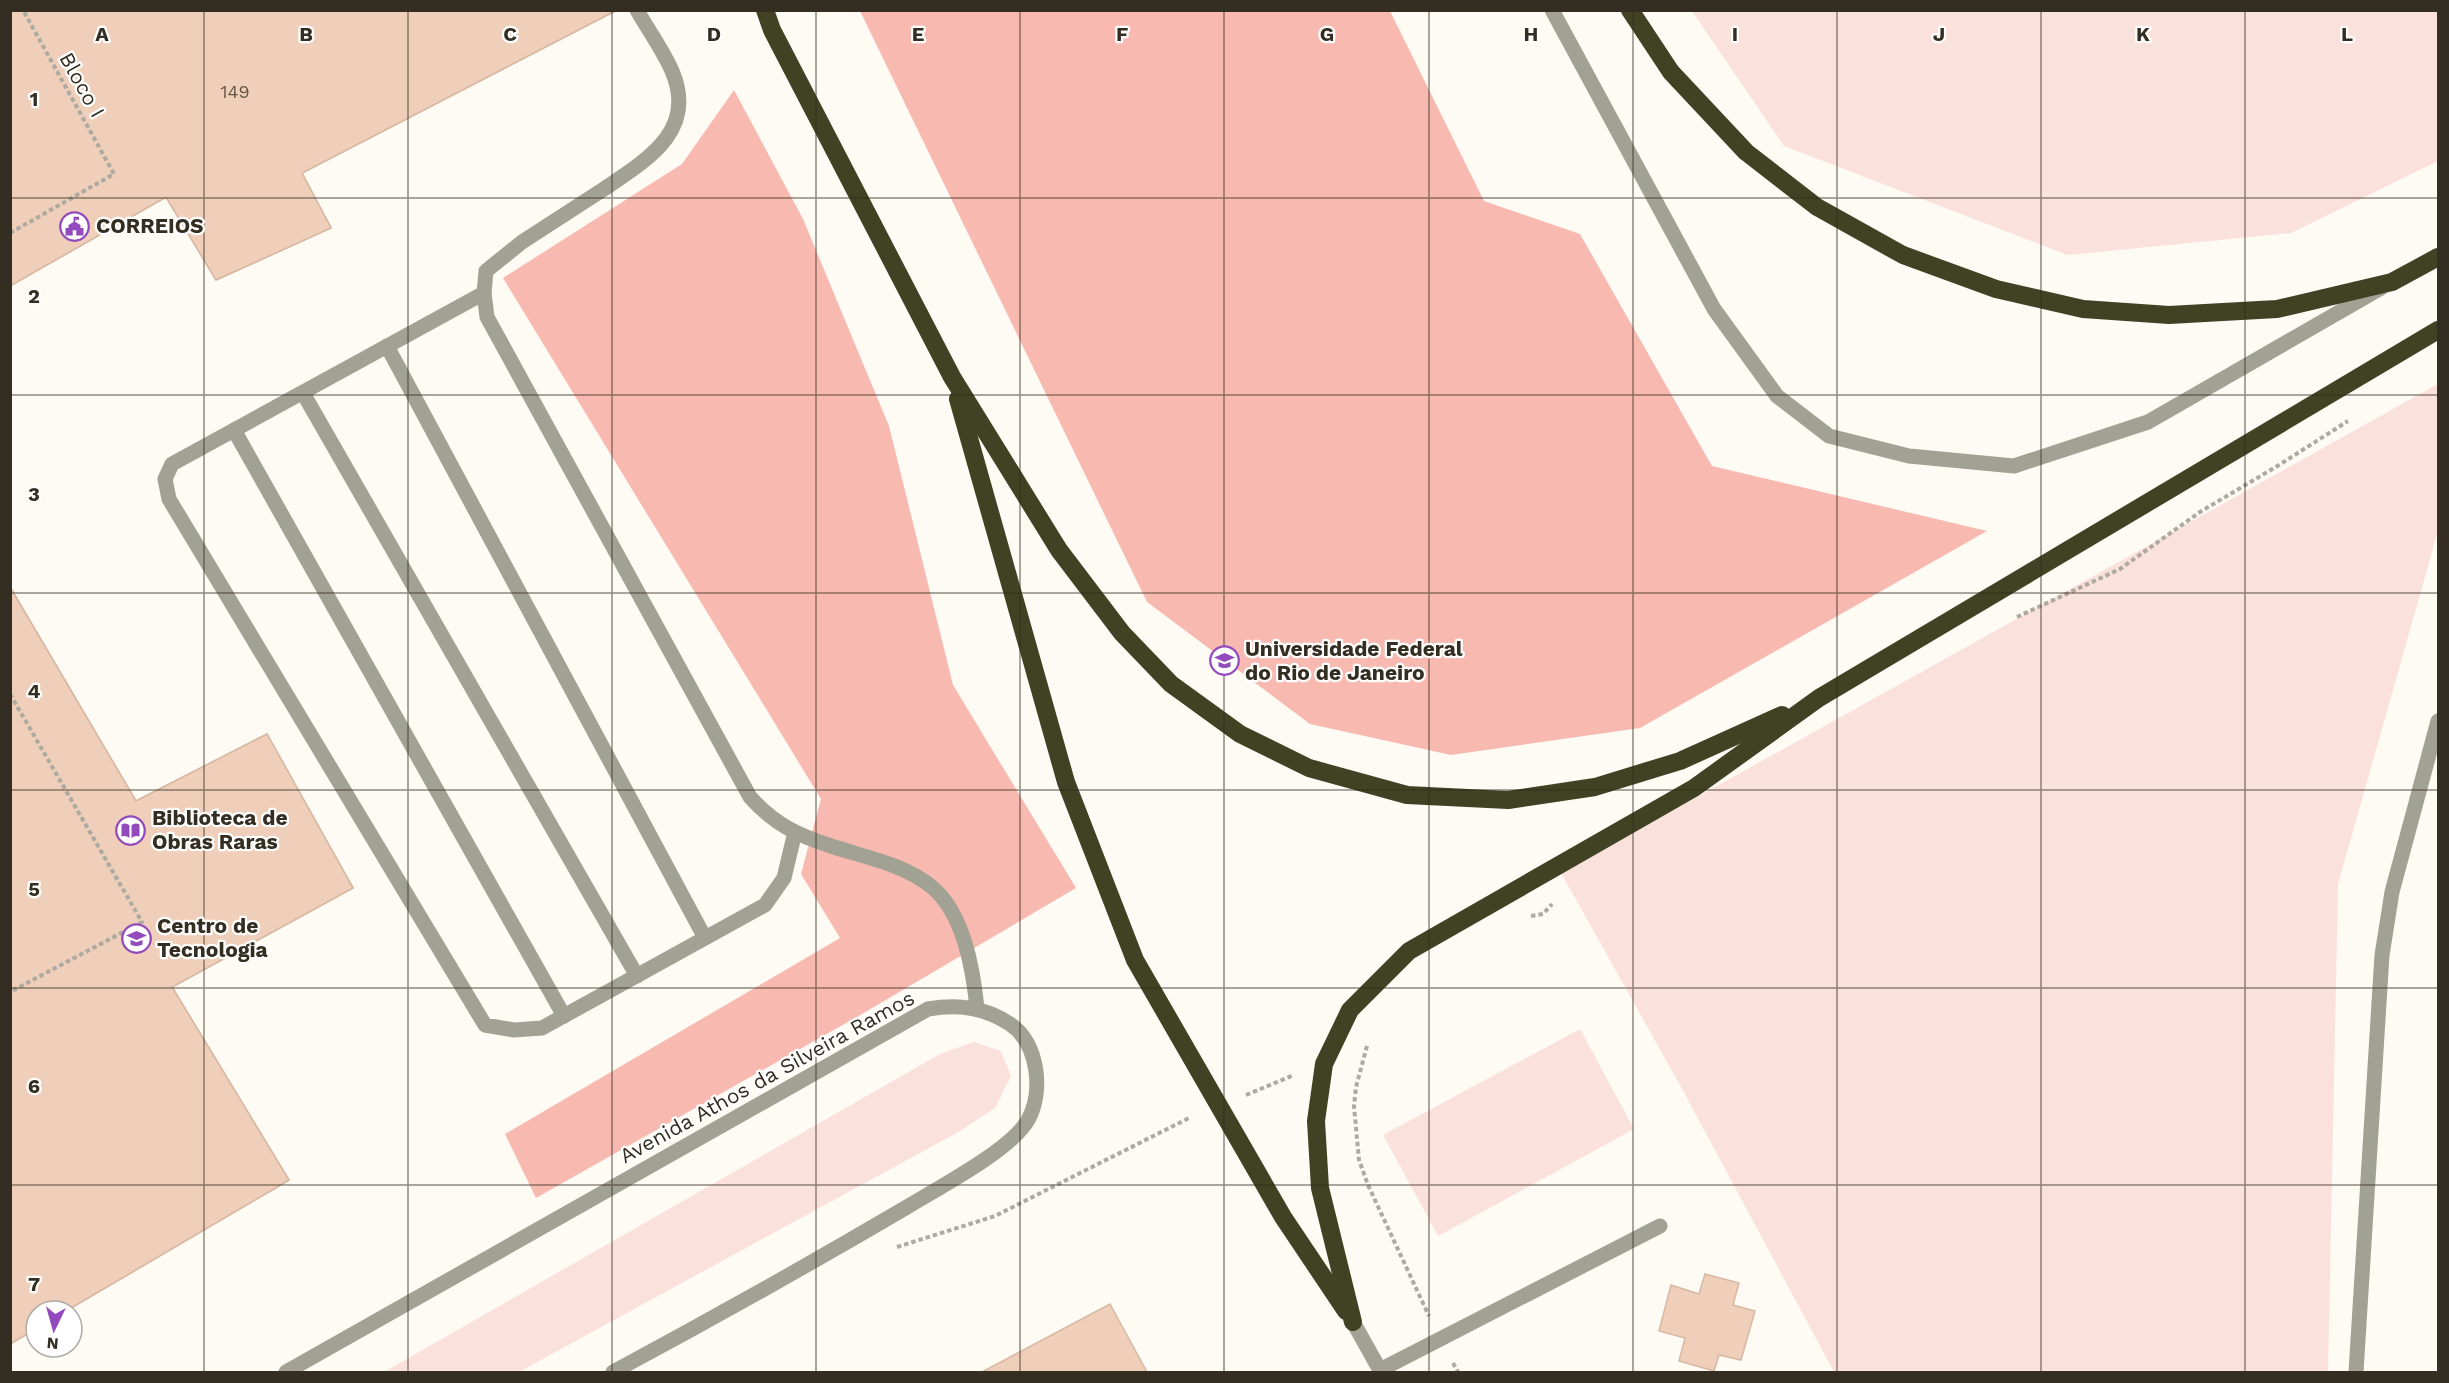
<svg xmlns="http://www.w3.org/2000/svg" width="2449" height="1383" font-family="'Work Sans',sans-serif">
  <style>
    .green { fill: #fbe1dc }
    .forest { fill: #f8bab0 }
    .building { fill: #efcfba; stroke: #d7b8a3; stroke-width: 1.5 }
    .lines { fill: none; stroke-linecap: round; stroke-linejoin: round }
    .path { stroke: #aea9a1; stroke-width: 4; stroke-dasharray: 4.5 3; stroke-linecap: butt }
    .service { stroke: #a2a294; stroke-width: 15 }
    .minor { stroke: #a2a294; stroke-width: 15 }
    .tertiary { stroke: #a2a294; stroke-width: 15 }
    .motorway { stroke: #414124; stroke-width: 18 }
    .grid { fill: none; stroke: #342d21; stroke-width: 1.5; stroke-opacity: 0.55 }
    .labels { text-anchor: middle; stroke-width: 4.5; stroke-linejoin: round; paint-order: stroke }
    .number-label { font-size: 18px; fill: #635647 }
    .street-label { font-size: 21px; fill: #342d21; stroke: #fff }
    .poi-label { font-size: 21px; font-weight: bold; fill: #342d21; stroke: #fff; text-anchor: start }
    .grid-label { font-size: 20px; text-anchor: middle; font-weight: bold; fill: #342d21; stroke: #fff; stroke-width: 4.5; stroke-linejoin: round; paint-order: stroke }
  </style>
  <rect width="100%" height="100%" fill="#fefaf4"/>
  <g class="green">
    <path d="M1692 11H2438V161L2291 233 2068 255 1784 146Z"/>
    <path d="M2436 385 2438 386V531L2338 884 2328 1372H1834L1680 1085 1561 873Z"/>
    <path d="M1580 1029 1634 1129 1438 1236 1383 1135Z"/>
    <path d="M974 1042 1001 1051 1011 1076 995 1108 960 1131 519 1372H384L940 1054Z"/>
  </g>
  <g class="forest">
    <path d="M860 11H1390L1484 201 1580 234 1712 466 1987 531 1640 728 1451 755 1310 724 1147 602Z"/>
    <path d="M734 90 803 219 889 426 953 685 1076 888 862 1014 536 1198 505 1134 840 938 801 874 821 799 503 278 682 164Z"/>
  </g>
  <g class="building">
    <path d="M10 10H617L302 173 331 228 216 280 166 197 10 286Z"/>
    <path d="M10 10H617L302 173 331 228 216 280 166 197 10 286Z"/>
    <path d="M10 587 136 801 267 734 353 888 172 987 289 1180 66 1311H36V1329L10 1344Z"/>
    <path d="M10 587 136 801 267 734 353 888 172 987 289 1180 66 1311H36V1329L10 1344Z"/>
    <path d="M1705 1274 1739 1283 1733 1305 1755 1311 1741 1360 1719 1355 1714 1371 1679 1361 1685 1338 1659 1331 1671 1285 1699 1294Z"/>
    <path d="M1110 1304 1147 1372H982Z"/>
  </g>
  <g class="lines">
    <g class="path">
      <path d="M10 233 114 174 23 10"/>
      <path d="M2017 617 2120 569 2200 512 2279 465 2348 421"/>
      <path d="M10 694 142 922 10 992"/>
      <path d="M1531 916 1543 914 1552 904"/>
      <path d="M1367 1046 1356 1087 1354 1106 1359 1160 1368 1185 1429 1316"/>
      <path d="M1246 1095 1294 1075"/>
      <path d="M897 1247 995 1216 1191 1117"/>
      <path d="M1453 1363 1458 1372"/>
    </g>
    <g class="service">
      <path d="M1552 10 1714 309 1777 396 1829 436 1909 456 2014 466 2148 422 2381 288"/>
      <path d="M607 187 522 242 486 271 484 293 487 317 750 797C774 824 797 835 831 846 864 857 904 864 932 887 964 914 973 969 977 1008"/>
      <path d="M484 293 172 464 165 479 169 499 485 1025 514 1030 542 1028 765 905 784 878 795 832"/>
      <path d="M387 346 705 938"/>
      <path d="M303 393 637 976"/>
      <path d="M234 430 564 1016"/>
      <path d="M1380 1370 1660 1226"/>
      <path d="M2356 1372 2382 955 2392 892 2438 721"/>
    </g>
    <g class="minor">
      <path d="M607 187C650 158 697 129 672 71 663 50 648 30 637 10"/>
      <path d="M286 1372 928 1009C958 1004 984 1007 1010 1024 1038 1043 1044 1091 1028 1120 1011 1150 938 1188 907 1207 810 1264 712 1319 613 1372"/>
    </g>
    <path class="tertiary" d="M1353 1322 1381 1372"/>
    <g class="motorway">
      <path d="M765 10 772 30 952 377 1059 550 1122 633 1171 684 1240 734 1309 768 1407 795 1508 800 1595 787 1680 761 1782 715"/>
      <path d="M1630 10 1671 72 1746 152 1817 207 1903 255 1996 289 2083 309 2169 315 2277 309 2392 282 2438 257"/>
      <path d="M958 399 1066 782 1135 960 1283 1217 1346 1311"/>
      <path d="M1353 1322 1320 1188 1316 1121 1324 1064 1350 1010 1409 951 1694 788 1819 698 2438 330"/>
    </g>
  </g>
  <path class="grid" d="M204 10V1372M408 10V1372M612 10V1372M816 10V1372M1020 10V1372M1224 10V1372M1429 10V1372M1633 10V1372M1837 10V1372M2041 10V1372M2245 10V1372M10 198H2438M10 395H2438M10 593H2438M10 790H2438M10 988H2438M10 1185H2438"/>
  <defs>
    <symbol id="civic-ring" viewBox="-11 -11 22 22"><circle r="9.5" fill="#fff" stroke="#924abc" stroke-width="1.5"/><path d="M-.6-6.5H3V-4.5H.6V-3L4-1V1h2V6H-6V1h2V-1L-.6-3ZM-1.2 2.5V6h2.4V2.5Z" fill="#924abc"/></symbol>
    <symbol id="university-ring" viewBox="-11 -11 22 22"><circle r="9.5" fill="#fff" stroke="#924abc" stroke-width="1.5"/><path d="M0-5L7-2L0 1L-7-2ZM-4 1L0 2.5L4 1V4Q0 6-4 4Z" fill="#924abc"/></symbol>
    <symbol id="library-ring" viewBox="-11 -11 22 22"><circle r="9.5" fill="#fff" stroke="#924abc" stroke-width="1.5"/><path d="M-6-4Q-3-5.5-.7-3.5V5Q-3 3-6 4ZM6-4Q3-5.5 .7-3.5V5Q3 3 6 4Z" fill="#924abc"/></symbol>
  </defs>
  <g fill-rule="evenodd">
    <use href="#civic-ring" x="58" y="210" width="33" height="33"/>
    <use href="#university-ring" x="1208" y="644" width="33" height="33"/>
    <use href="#library-ring" x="114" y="814" width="33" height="33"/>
    <use href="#university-ring" x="120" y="922" width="33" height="33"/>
  </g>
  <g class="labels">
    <g class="number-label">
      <text x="235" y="98">149</text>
    </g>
    <g class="street-label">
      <text transform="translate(82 85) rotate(61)" y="7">Bloco I</text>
      <text transform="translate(767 1077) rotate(-29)" y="7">Avenida Athos da Silveira Ramos</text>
    </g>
    <g class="poi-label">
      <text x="96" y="233">CORREIOS</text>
      <text x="1245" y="656">Universidade Federal<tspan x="1245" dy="24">do Rio de Janeiro</tspan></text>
      <text x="152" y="825">Biblioteca de<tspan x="152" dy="24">Obras Raras</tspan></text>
      <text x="157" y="933">Centro de<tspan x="157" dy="24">Tecnologia</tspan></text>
    </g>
  </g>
  <g class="grid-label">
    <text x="102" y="41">A</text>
    <text x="306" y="41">B</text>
    <text x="510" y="41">C</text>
    <text x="714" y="41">D</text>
    <text x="918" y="41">E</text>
    <text x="1122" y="41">F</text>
    <text x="1327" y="41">G</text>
    <text x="1531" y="41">H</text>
    <text x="1735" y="41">I</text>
    <text x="1939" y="41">J</text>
    <text x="2143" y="41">K</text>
    <text x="2347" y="41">L</text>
    <text x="34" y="106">1</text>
    <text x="34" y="303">2</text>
    <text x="34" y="501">3</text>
    <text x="34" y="698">4</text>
    <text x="34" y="896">5</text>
    <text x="34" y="1093">6</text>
    <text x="34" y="1291">7</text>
  </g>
  <rect width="2449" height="1383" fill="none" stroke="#342d21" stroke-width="24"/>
  <g transform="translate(54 1329) rotate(185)"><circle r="28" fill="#ffffff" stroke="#aeaba6" stroke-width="1.5"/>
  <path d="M0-4.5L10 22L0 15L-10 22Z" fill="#924abc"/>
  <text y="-9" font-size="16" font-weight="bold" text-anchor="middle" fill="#342d21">N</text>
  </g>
</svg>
